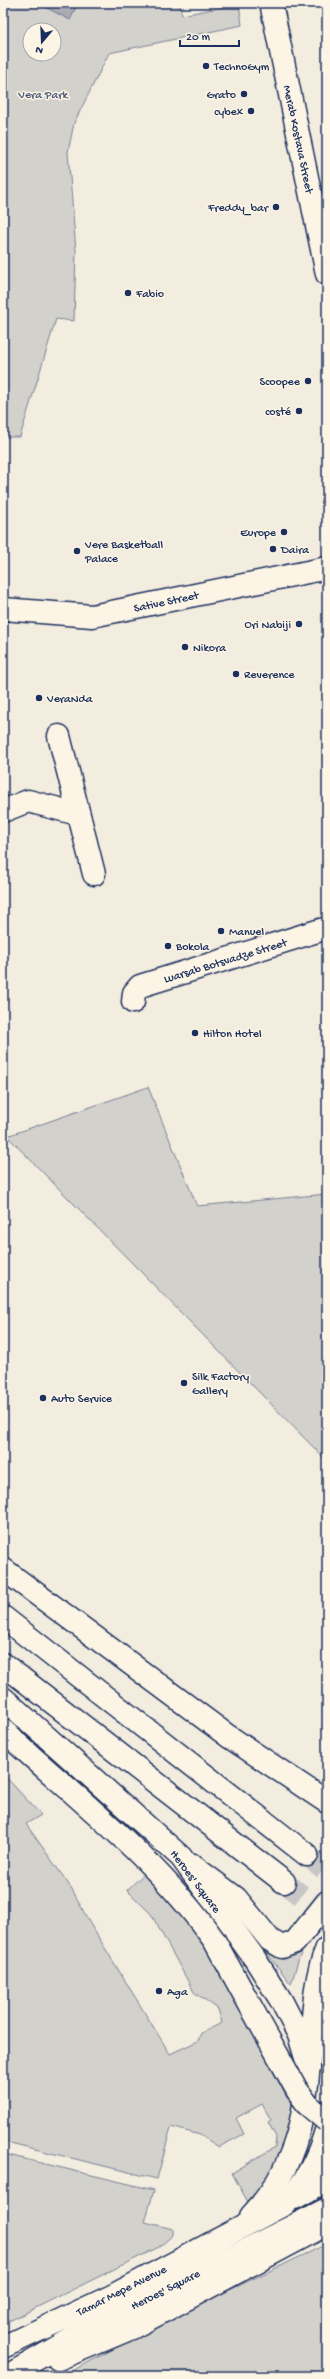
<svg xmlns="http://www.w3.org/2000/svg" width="330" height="2379" font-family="'Gochi Hand',sans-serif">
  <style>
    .green { fill: #d3d1cc; stroke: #778095; fill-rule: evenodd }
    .water { fill: #a9acb3; stroke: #707a91 }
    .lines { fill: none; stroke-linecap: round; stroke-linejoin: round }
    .primary-tunnel { stroke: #c8c7c6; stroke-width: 22; stroke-dasharray: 22 11; stroke-linecap: butt }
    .minor-casing { stroke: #1b2f5e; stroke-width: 25 }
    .primary-casing { stroke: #1b2f5e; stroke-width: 25 }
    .minor { stroke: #fcf5e5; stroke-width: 22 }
    .primary { stroke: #fcf5e5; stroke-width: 22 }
    .primary-bridge-casing { stroke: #1b2f5e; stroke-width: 25; stroke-linecap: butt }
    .primary-bridge { stroke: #fcf5e5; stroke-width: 22 }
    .poi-dot { fill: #1b2f5e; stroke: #fcf5e5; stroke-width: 1.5 }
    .labels { text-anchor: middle; stroke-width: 3; stroke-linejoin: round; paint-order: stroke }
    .poi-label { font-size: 12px; fill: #1b2f5e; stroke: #fcf5e5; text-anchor: start }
    .park-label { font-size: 12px; fill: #49587a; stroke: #fcf5e5 }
    .street-label { font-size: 12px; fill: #1b2f5e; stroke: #fcf5e5 }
  </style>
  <rect width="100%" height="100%" fill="#f3ede0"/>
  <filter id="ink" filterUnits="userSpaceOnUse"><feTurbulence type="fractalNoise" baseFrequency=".025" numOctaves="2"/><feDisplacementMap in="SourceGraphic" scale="8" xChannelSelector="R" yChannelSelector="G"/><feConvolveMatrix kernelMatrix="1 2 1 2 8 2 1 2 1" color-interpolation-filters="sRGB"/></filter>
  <g filter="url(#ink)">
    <g class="green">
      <path d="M3 3H179L182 15 239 4 242 25 109 53 74 123 68 152 76 251 74 321 56 319 20 437H5L3 440ZM30 30H54V54H30Z"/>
      <path d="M148 1087 197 1206 327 1194V1461L7 1136Z"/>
      <path d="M3 1774 41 1815 26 1824 72 1889 89 1922 170 2054 198 2041 201 2033 222 2023 218 2009 194 1992 151 1914 127 1890 145 1873 199 1932 287 2098 301 2113 285 2162 249 2204 232 2173 275 2147 276 2137 268 2122 271 2120 262 2104 236 2118 244 2134 219 2147 200 2135 171 2127 157 2179 6 2142 3 2116Z"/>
      <path d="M310 1937 299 1958 291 1984 266 1952 276 1957H286Z"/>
      <path d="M4 2154 154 2190 145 2222 173 2229V2235L159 2247 3 2324Z"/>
      <path d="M327 2244V2376H62L202 2303Z"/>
    </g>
    <path class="water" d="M37 3H78L70 20Z"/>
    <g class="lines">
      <g class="primary-tunnel">
        <path d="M307 1855 327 1871"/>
        <path d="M284 1882 327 1915"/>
      </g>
      <defs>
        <g id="minor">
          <path d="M3 609 92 616 327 568"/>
          <path d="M59 736 94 874"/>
          <path d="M3 811 28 801 78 814"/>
          <path d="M133 1002 134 993 140 986 327 928"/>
        </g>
        <g id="primary">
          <path d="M271 3 327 274"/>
          <path d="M3 1569 228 1736 327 1802"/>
          <path d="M3 1617 307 1855"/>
          <path d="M3 1664 284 1882"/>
          <path d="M3 1698 181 1857 255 1959 282 2002 299 2035 309 2068"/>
          <path d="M193 1866 236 1898 270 1940 282 1947 295 1942 327 1902"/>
          <path d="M295 2198 327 2180"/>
          <path d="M251 2216C304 2160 306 2101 312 2029 314 2002 316 1973 327 1948"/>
          <path d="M3 2347 112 2296 285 2204C306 2182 319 2157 327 2127"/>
          <path d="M58 2359 132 2328 318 2229"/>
          <path d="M7 2376 94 2326 327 2209"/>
        </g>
      </defs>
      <use href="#minor" class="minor-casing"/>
      <use href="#primary" class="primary-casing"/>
      <use href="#minor" class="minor"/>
      <use href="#primary" class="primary"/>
      <defs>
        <path id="primary-bridge" d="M9 1736C80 1801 158 1861 214 1940L297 2090 308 2105 327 2121"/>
      </defs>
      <use href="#primary-bridge" class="primary-bridge-casing"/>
      <use href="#primary-bridge" class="primary-bridge"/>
    </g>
  </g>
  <g class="poi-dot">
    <circle cx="206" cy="66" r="4"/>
    <circle cx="244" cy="94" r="4"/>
    <circle cx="251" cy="111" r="4"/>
    <circle cx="276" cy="207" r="4"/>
    <circle cx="128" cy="293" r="4"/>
    <circle cx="308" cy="381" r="4"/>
    <circle cx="299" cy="411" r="4"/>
    <circle cx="284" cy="532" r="4"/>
    <circle cx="273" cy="549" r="4"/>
    <circle cx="77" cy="551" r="4"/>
    <circle cx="299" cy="624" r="4"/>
    <circle cx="185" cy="647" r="4"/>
    <circle cx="236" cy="674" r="4"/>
    <circle cx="39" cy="698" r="4"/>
    <circle cx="221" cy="931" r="4"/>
    <circle cx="168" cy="946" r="4"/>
    <circle cx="195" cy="1033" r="4"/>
    <circle cx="184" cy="1383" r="4"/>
    <circle cx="43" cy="1398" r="4"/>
    <circle cx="159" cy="1991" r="4"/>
  </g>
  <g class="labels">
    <g class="poi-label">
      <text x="214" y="70">TechnoGym</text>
      <text x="236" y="98" text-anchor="end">Grato</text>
      <text x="243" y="115" text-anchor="end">cybex</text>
      <text x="268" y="211" text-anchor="end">Freddy_bar</text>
      <text x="136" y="297">Fabio</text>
      <text x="300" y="385" text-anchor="end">Scoopee</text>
      <text x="291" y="415" text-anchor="end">costé</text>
      <text x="276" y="536" text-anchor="end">Europe</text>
      <text x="85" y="548">Vere Basketball<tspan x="85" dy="14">Palace</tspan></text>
      <text x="281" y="553">Daira</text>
      <text x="291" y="628" text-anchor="end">Ori Nabiji</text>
      <text x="193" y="651">Nikora</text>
      <text x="244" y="678">Reverence</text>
      <text x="47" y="702">VeraNda</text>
      <text x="229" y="935">Manuel</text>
      <text x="176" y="950">Bokola</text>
      <text x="203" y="1037">Hilton Hotel</text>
      <text x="192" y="1380">Silk Factory<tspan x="192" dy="14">Gallery</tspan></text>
      <text x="51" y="1402">Auto Service</text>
      <text x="167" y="1995">Aga</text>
    </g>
    <g class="park-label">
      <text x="43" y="98">Vera Park</text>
    </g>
    <g class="street-label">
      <text transform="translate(299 139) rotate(78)" y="4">Merab Kostava Street</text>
      <text transform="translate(166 601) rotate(-12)" y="4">Sative Street</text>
      <text transform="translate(225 960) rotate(-17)" y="4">Luarsab Botsvadze Street</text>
      <text transform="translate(196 1881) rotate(53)" y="4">Heroes' Square</text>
      <text transform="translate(165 2289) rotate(-27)" y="4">Heroes' Square</text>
      <text transform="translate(121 2290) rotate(-27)" y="4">Tamar Mepe Avenue</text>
    </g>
  </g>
  <rect width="330" height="2379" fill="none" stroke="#fcf5e5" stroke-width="16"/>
  <rect x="8" y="8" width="314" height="2363" fill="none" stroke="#1b2f5e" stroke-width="1.5" filter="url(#ink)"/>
  <g transform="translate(42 42) rotate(199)"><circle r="19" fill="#fcf5e5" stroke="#a2a6af"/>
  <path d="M0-3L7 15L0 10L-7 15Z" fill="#1b2f5e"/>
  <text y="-6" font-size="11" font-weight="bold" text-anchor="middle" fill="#1b2f5e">N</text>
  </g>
  <path d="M180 40v6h59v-6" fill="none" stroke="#1b2f5e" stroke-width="2"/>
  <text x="186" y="40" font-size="12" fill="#1b2f5e" stroke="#fcf5e5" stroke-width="3" paint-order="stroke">20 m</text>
</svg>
